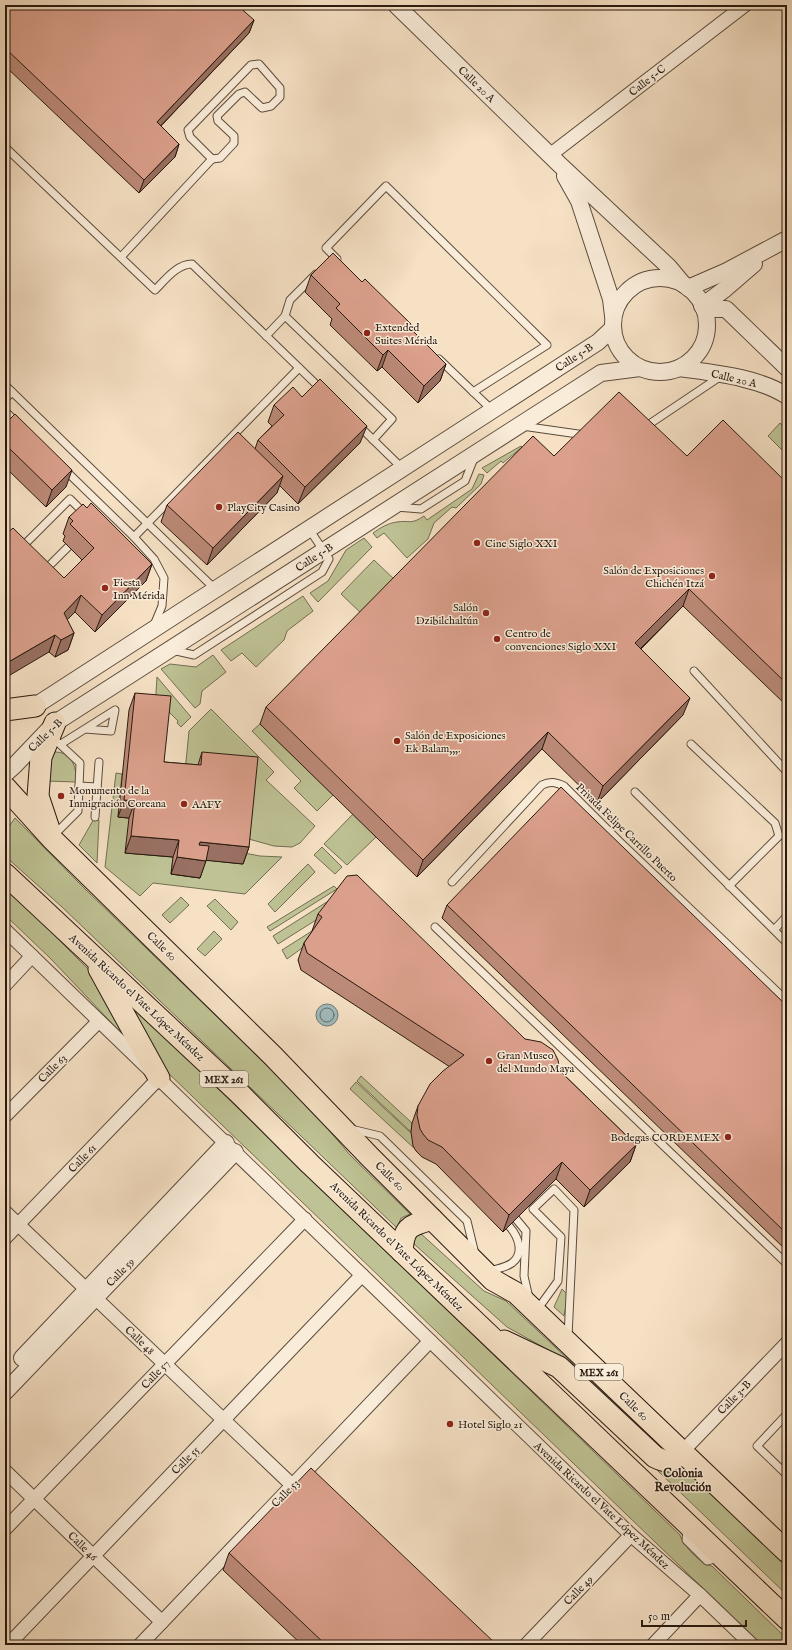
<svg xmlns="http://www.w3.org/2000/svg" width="792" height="1650" font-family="'IM FELL English',serif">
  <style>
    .green { fill: #bec294; stroke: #736e52 }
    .water { fill: #a0bbbd; stroke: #707a77 }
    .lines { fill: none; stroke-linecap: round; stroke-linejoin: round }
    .shore { stroke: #646a66; stroke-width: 1 }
    .service-casing { stroke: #5c4b3c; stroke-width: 9 }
    .minor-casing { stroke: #5c4b3c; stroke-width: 15 }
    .tertiary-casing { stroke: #5c4b3c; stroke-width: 18 }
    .primary-casing { stroke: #28190f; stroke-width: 23 }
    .service { stroke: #f9ecd9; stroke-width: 7 }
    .minor { stroke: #f9ecd9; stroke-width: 13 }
    .tertiary { stroke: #f9ecd9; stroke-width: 16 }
    .primary { stroke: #f6e1c5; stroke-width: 21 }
    .wall { fill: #bc8a78; stroke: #28190f }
    .shaded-wall { fill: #997062; stroke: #28190f }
    .building { fill: #dba08c; stroke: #28190f }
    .poi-dot { fill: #8f2418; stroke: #f9ecd9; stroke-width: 1.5 }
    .labels { text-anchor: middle; stroke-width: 3; stroke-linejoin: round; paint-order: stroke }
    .shield { fill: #f9ecd9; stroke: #67584c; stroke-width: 1 }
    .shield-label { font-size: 10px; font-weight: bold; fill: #28190f }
    .street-label { font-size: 11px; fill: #28190f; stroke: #f9ecd9 }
    .poi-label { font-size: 11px; fill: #28190f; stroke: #f9ecd9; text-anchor: start }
    .neighbourhood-label { font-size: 12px; font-weight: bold; fill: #28190f; stroke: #f9ecd9 }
  </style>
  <rect width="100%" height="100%" fill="#f6e1c5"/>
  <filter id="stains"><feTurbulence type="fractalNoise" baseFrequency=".005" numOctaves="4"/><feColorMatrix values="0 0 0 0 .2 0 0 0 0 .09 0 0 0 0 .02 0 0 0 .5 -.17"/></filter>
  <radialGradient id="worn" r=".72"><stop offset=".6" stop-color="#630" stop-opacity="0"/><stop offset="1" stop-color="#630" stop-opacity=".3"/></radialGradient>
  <g class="green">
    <path d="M780 423 787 431V455L768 436Z"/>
    <path d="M521 446 522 447 503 463 501 461 487 473 482 468Z"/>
    <path d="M479 474 484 475 481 484 456 508 452 507 434 523 428 539 407 558 384 533 377 538 373 533C380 528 388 523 397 522 410 520 411 525 424 516L427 520 472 489Z"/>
    <path d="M364 538 372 547 318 602 310 593 328 581 346 550Z"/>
    <path d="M374 560 398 583 365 617 341 594Z"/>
    <path d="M303 596 313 611 287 631 284 640 256 667 242 653 231 661 221 650Z"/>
    <path d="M213 655 226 672 202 691 200 704 195 708 161 669 170 664 196 667Z"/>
    <path d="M157 677 191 717 181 727 177 723 178 721 168 711 155 709Z"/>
    <path d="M211 709 274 772 266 780 315 826 300 843 292 847 274 846 245 838 185 772 189 731Z"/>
    <path d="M260 724 333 795 317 811 294 788 301 781 252 731Z"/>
    <path d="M53 752C71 751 77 766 76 782L46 781Z"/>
    <path d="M116 773 122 774 118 817 129 818 173 857 171 874 200 878 193 862 244 853 260 856 282 857 245 894 153 883 140 896 105 867Z"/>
    <path d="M353 814 376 837 347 865 324 844Z"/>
    <path d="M95 817 99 820 97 863 79 845Z"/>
    <path d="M15 818 85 889 307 1104 350 1155 410 1214 401 1218 397 1228 62 907 5 856V832Z"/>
    <path d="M322 847 342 867 335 874 314 855Z"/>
    <path d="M308 864 315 872 275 912 268 904Z"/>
    <path d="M5 886 106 987 125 1037 50 958 5 915Z"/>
    <path d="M334 886 337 889 270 931 267 927Z"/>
    <path d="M341 893 324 915 278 944 273 936Z"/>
    <path d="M181 897 189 905 170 923 162 915Z"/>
    <path d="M215 899 238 922 231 930 207 906Z"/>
    <path d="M214 931 222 939 205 956 197 949Z"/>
    <path d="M312 931 316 934 309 943 287 959 282 950Z"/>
    <path d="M125 999 680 1535C683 1545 701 1565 712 1566L787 1639V1645H762L165 1070Z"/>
    <path d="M361 1076 412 1123 411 1132 357 1081Z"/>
    <path d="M356 1082 412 1134 415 1149 350 1089Z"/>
    <path d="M419 1232 484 1291 506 1301 670 1455 664 1453 552 1352 507 1327 414 1244 412 1241Z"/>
    <path d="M562 1289 568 1295 564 1316 554 1307Z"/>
    <path d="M552 1369 664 1468 689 1472 787 1566V1595Z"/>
  </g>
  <circle class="water" cx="327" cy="1015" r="11"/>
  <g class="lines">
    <circle class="shore" cx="327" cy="1015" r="7"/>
    <defs>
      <g id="service">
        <path d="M259 64 280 88V97L271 106 262 108 245 92 239 94 217 116 218 121 234 136V143L220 158 212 159 190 137 188 130 251 65Z"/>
        <path d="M5 147 155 290C165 280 177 264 192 264L322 390"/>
        <path d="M121 257 212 159"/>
        <path d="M337 259 326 248 386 186 547 345 473 392"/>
        <path d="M285 316 392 419 373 440"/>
        <path d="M266 336 285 316 290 300 316 274"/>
        <path d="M439 359 492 410"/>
        <path d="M5 385 215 589"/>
        <path d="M5 399 12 392"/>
        <path d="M5 411 18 424"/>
        <path d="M358 425 402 468"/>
        <path d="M522 426 585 435"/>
        <path d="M645 427 721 376"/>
        <path d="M64 469 134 537 154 559 164 578 162 606 154 625"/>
        <path d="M70 499 93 522 45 570 22 547Z"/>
        <path d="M396 507 421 509 465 481 474 458"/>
        <path d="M134 537 299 368"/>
        <path d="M172 650 194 655 322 572 329 559 309 529"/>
        <path d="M694 671 787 772"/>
        <path d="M51 736 80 763 78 811 54 835"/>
        <path d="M61 744 115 710 111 731 85 729"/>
        <path d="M691 744 775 823 779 836 729 886"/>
        <path d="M79 786 97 787"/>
        <path d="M635 792 787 943"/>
        <path d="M95 817 99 762"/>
        <path d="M452 882 542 785C550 781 556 782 564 786L619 841 787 1001"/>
        <path d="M435 927 787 1264"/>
        <path d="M774 930 787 916"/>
        <path d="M351 1129 380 1136 467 1221 475 1254"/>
        <path d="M516 1219 526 1231 524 1276 529 1298"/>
        <path d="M488 1272C495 1269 505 1268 512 1263 525 1253 518 1236 509 1226"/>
        <path d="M537 1310 558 1281 561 1237 533 1209 554 1189 574 1210 568 1337"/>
        <path d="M787 1414 757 1446 787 1475"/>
        <path d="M687 1528 686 1540 707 1561 718 1558"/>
      </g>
      <g id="minor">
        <path d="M550 155 745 5"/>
        <path d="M5 930 631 1535 700 1595 752 1645"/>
        <path d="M5 985 32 956"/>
        <path d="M5 1116 99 1021"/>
        <path d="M5 1212 292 1485"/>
        <path d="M5 1238 159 1078"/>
        <path d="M682 1452 787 1343"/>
        <path d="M5 1471 162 1622"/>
        <path d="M5 1529 305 1219"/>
        <path d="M8 1645 362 1275"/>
        <path d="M140 1645 430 1341"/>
        <path d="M526 1645 631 1535"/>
        <path d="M653 1645 700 1595"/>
      </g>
      <g id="tertiary">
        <path d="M396 5 559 164 669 267 684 285"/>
        <path d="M565 176 579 201 611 299 613 316"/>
        <circle cx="660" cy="325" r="47"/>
        <path d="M688 288 727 271 787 239"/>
        <path d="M702 306 725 289 754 264"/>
        <path d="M704 309H726L787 368"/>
        <path d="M679 368C713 373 758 377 787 396"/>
        <path d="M26 709 35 706 598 342 613 328"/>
        <path d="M5 774 15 765 55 723 601 373 640 368"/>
        <path d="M22 1358 226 1143"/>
        <path d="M5 1392 235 1152"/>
      </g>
      <g id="primary">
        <path d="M5 710 35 706"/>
        <path d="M5 787 52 839 273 1056 369 1156 493 1280 516 1293 787 1552"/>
        <path d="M50 832 38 796 41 757 55 723"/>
        <path d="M5 874 238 1092 310 1164 787 1619"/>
        <path d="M99 969 159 1078"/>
        <path d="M402 1252C404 1226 409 1226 432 1219"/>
        <path d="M504 1341 559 1367 655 1457C669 1464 671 1462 682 1452"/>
      </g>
    </defs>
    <use href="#service" class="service-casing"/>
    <use href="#minor" class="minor-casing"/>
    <use href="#tertiary" class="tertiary-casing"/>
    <use href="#primary" class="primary-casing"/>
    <use href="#service" class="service"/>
    <use href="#minor" class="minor"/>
    <use href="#tertiary" class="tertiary"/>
    <use href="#primary" class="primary"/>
  </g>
  <g class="wall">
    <path d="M5 5 254 20 249 33 161 126 179 144 175 157 139 193 5 66Z"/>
    <path d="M311 275 362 282 411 324 410 328 446 364 440 381 418 403 382 367 377 371 330 325 332 319 305 292Z"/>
    <path d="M302 397 360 443 298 504 279 485 277 493 207 565 161 522 167 505 255 449 258 440 272 426 268 422 274 405Z"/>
    <path d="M5 424 66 487 46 507 5 467Z"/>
    <path d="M554 456H687L787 483V706L683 606 641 649 683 715 597 803 542 749 417 877 260 724 266 707Z"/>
    <path d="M87 508 152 564 146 581 95 632 75 612 67 620 74 633 68 650 55 657 49 652 82 560 63 541 65 536 63 534 69 517Z"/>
    <path d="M135 693 164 762 198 765 202 752 249 847 243 864 206 860 200 878 171 874 173 857 125 853 129 818 118 817 129 710Z"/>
    <path d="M447 905 787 1006V1251L442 918Z"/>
    <path d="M318 914 525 1039 560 1071 636 1145 630 1162 584 1207 556 1179 503 1232 436 1164 422 1157 416 1151 413 1146 411 1132 412 1123 418 1106 450 1067 301 970 298 960 304 943 312 932V931Z"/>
    <path d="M229 1553 497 1645H302L223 1570Z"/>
  </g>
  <g class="shaded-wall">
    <path d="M254 20 249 33 152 135 157 122Z"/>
    <path d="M179 144 175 157 139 193 144 180Z"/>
    <path d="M388 350 382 367 377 371 383 355Z"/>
    <path d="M446 364 440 381 418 403 424 386Z"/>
    <path d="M367 426 360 443 298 504 305 487Z"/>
    <path d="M10 449 5 464V455Z"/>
    <path d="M72 470 66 487 46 507 52 490Z"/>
    <path d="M283 476 277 493 207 565 213 548Z"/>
    <path d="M152 564 146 581 95 632 102 615Z"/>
    <path d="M689 589 683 606 629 660 635 643Z"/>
    <path d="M81 595 75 612 57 630 64 613Z"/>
    <path d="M74 633 68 650 55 657 61 640Z"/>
    <path d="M55 635 49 652 5 678V664Z"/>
    <path d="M690 698 683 715 597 803 603 786Z"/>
    <path d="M548 732 542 749 417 877 423 860Z"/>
    <path d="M124 800 135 801 129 818 118 817Z"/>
    <path d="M131 836 179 840 173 857 125 853Z"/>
    <path d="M200 842 249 847 243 864 193 859Z"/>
    <path d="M177 857 206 861 200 878 171 874Z"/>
    <path d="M636 1145 630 1162 584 1207 590 1190Z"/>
    <path d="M562 1162 556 1179 503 1232 509 1215Z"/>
  </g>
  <g class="building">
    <path d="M5 5H237L254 20 157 122 179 144 144 180 5 48Z"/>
    <path d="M333 253 362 282 365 279 411 324 409 327 446 364 424 386 388 350 383 355 336 308 340 304 311 275Z"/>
    <path d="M320 379 367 426 305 487 258 440 284 415 274 405 293 387 302 397Z"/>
    <path d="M619 392 687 456 723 420 787 483V684L689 589 635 643 690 698 603 786 548 732 423 860 266 707 533 436 554 456Z"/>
    <path d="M15 414 72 470 52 490 10 449 5 455V424Z"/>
    <path d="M238 432 283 476 213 548 167 505Z"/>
    <path d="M91 503 152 564 102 615 81 595 64 613 74 633 61 640 55 635 5 664V535L13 528 64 578 94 548 70 524 73 521 69 517 83 504 87 508Z"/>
    <path d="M135 693 171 696 164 762 201 765 202 752 258 757 249 847 200 842 199 845 209 846 206 861 177 857 179 840 131 836 135 801 124 800Z"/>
    <path d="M561 787 787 1006V1234L447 905Z"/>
    <path d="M357 875 525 1039 541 1042 553 1050 558 1060 560 1071 636 1145 590 1190 562 1162 509 1215 442 1147 428 1140 423 1134 420 1129 417 1115 418 1106 430 1084 443 1071 464 1055 307 953 304 943 322 917 318 914 347 876Z"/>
    <path d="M311 1468 497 1645H326L229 1553Z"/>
  </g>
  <g class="poi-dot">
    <circle cx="367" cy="333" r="4"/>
    <circle cx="219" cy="507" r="4"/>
    <circle cx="477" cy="543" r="4"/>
    <circle cx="712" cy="576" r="4"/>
    <circle cx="105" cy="588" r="4"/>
    <circle cx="486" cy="613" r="4"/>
    <circle cx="497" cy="639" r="4"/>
    <circle cx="397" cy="741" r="4"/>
    <circle cx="61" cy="796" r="4"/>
    <circle cx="184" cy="804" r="4"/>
    <circle cx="489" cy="1061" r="4"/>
    <circle cx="728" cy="1137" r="4"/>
    <circle cx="450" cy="1424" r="4"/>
  </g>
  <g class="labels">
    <g class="shield">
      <rect x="200" y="1071" width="48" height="16" rx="3"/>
      <rect x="575" y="1364" width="48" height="16" rx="3"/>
    </g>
    <g class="shield-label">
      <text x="224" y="1083">MEX 261</text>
      <text x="599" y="1376">MEX 261</text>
    </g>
    <g class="street-label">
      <text transform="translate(647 80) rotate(-38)" y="4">Calle 5-C</text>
      <text transform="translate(477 84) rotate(44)" y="4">Calle 20 A</text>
      <text transform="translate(574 357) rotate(-33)" y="4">Calle 5-B</text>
      <text transform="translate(734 378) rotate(13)" y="4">Calle 20 A</text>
      <text transform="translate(314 557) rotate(-33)" y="4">Calle 5-B</text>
      <text transform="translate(45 735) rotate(-44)" y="4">Calle 5-B</text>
      <text transform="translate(627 832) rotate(44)" y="4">Privada Felipe Carrillo Puerto</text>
      <text transform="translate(162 946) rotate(44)" y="4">Calle 60</text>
      <text transform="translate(137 997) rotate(43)" y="4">Avenida Ricardo el Vate López Méndez</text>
      <text transform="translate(52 1068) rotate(-45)" y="4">Calle 63</text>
      <text transform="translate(82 1158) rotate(-46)" y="4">Calle 61</text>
      <text transform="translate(390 1176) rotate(45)" y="4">Calle 60</text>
      <text transform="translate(397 1246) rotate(44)" y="4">Avenida Ricardo el Vate López Méndez</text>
      <text transform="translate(120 1272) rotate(-46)" y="4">Calle 59</text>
      <text transform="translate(140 1340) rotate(44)" y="4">Calle 48</text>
      <text transform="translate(155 1374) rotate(-46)" y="4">Calle 57</text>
      <text transform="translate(734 1397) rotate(-46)" y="4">Calle 3-B</text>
      <text transform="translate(634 1406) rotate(44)" y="4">Calle 60</text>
      <text transform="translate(185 1460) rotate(-46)" y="4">Calle 55</text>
      <text transform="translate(285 1493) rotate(-46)" y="4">Calle 53</text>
      <text transform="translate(602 1505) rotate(43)" y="4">Avenida Ricardo el Vate López Méndez</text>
      <text transform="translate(83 1546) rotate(44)" y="4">Calle 46</text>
      <text transform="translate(578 1590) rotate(-46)" y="4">Calle 49</text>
    </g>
    <g class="poi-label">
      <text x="375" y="331">Extended<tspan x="375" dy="13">Suites Mérida</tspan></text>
      <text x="227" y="511">PlayCity Casino</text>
      <text x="485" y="547">Cine Siglo XXI</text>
      <text x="704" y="574" text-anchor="end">Salón de Exposiciones<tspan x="704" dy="13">Chichén Itzá</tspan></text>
      <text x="113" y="586">Fiesta<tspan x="113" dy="13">Inn Mérida</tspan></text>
      <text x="478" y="611" text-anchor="end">Salón<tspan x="478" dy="13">Dzibilchaltún</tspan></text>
      <text x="505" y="637">Centro de<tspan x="505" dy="13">convenciones Siglo XXI</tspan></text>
      <text x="405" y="739">Salón de Exposiciones<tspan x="405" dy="13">Ek Balam,,,.</tspan></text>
      <text x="69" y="794">Monumento de la<tspan x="69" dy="13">Inmigración Coreana</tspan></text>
      <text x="192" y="808">AAFY</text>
      <text x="497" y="1059">Gran Museo<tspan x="497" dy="13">del Mundo Maya</tspan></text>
      <text x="720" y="1141" text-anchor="end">Bodegas CORDEMEX</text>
      <text x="458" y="1428">Hotel Siglo 21</text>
    </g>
    <g class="neighbourhood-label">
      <text x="683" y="1477">Colonia<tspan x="683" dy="14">Revolución</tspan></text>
    </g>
  </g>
  <rect width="792" height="1650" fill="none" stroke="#f6e1c5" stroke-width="20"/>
  <rect x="6" y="6" width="780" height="1638" fill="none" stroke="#28190f" stroke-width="2"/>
  <rect x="10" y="10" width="772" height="1630" fill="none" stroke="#28190f"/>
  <path d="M642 1620v6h104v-6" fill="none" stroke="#28190f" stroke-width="2"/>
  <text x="648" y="1620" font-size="12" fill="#28190f" stroke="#f9ecd9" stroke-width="3" paint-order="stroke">50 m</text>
  <rect width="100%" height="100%" filter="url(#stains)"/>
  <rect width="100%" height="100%" fill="url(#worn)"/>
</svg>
